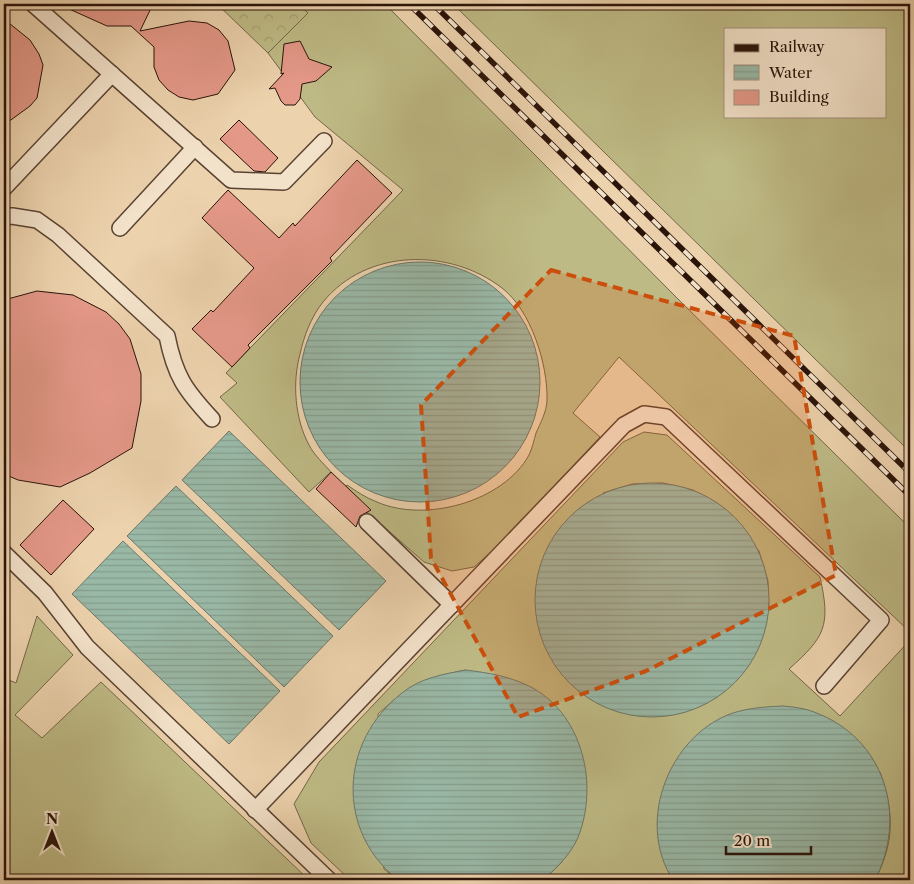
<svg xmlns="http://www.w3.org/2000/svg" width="914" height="884" font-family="'Libre Caslon Text',serif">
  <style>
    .grass { fill: #beba85; stroke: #746647; fill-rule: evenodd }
    .forest { fill: url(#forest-crowns); stroke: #746647 }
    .water { fill: url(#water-rules); stroke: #6d7667 }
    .building { fill: #e49888; stroke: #2a1309 }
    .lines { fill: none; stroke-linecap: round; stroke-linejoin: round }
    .service-casing { stroke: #5a4332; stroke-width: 18 }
    .service { stroke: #f3e2ca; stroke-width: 15 }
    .rail-casing { stroke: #2a1309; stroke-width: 5.5 }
    .rail { stroke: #f3e2ca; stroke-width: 4; stroke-dasharray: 11; stroke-linecap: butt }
    .marked { fill: #cc4e0c; fill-opacity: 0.2; stroke: #cc4e0c; stroke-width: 4; stroke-dasharray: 10 6; stroke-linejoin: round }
  </style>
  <defs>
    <pattern id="forest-crowns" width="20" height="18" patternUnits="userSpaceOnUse" patternTransform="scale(1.25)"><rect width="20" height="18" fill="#beba85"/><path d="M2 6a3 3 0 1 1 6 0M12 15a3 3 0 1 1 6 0" fill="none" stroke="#a39f72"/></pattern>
    <pattern id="water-rules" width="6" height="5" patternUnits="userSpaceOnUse" patternTransform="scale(1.25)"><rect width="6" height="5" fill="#99b8a6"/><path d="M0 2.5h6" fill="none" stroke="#849d8e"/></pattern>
  </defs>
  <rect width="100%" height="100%" fill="#ecd2ad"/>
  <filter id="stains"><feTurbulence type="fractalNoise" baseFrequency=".004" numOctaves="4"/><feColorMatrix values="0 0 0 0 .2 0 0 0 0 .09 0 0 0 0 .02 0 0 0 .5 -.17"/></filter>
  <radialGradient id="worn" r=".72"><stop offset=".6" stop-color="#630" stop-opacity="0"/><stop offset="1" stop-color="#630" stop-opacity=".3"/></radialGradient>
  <g class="grass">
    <path d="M298 4H385L677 298 910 528V632L619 357 573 413 600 437 498 546 474 567 452 571 424 562 342 490 347 485C356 491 366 498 377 502 425 523 503 502 529 455 532 449 534 440 536 433 540 424 547 411 547 400 548 365 531 310 502 288 450 248 367 248 323 302 311 317 304 336 300 354 292 383 295 419 309 445 314 455 324 464 331 472L309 492 220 397 237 383 226 373 403 190 315 117 268 53 307 13Z"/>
    <path d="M453 4H910V452ZM725 29H885V116H725Z"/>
    <path d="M644 432 667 435 820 577C831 626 825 637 789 669L840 716 910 640V880H875C895 841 894 813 880 772L669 873 673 880H543L562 862 466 670C424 678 409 686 378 714L384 869 398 880H350L311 843 294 804 319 762 623 442ZM663 483 693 490 720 505 759 551 768 581 769 611 603 493 632 484Z"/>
    <path d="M37 616 73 655 15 715 42 738 101 682 309 880H4V678L16 683Z"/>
  </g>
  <path class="forest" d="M217 4H298L308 13 268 53Z"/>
  <g class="water">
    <circle cx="420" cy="382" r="120"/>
    <path d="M229 431 386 581 339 630 182 480Z"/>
    <circle cx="652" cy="600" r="117"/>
    <path d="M176 486 333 636 284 687 127 536Z"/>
    <path d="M123 541 280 691 229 744 72 594Z"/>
    <path d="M466 670C489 673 508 676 529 686 581 712 598 780 580 832 574 851 558 867 543 880H398C335 830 340 741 402 693 420 678 444 674 466 670Z"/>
    <path d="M783 706C793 707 804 708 814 712 885 738 908 816 875 880H673C637 825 666 744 723 717 742 708 763 707 783 706Z"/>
  </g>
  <g class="building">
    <path d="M58 4H153L140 31 189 21 207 23 219 30 228 41 235 70 218 94 193 100 179 97 168 90 159 80 154 67V47L131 26H107Z"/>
    <path d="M4 19 30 40 39 54 43 65 37 98 30 106 4 125Z"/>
    <path d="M300 41 309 59 332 67 316 81 302 84 300 99 295 105H285L281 101 275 88 269 89 284 73 281 74 284 44Z"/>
    <path d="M239 120 278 158 265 172 254 171 220 139Z"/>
    <path d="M357 160 392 193 330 258 332 261 248 345 250 348 232 367 192 329 211 310 213 312 254 268 202 218 228 190 279 238 293 223 295 226Z"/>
    <path d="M37 291 73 295 106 312 119 324 130 339 141 374V401L132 448 90 473 60 487 18 480 4 474V300Z"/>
    <path d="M331 472 371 510 360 516 356 527 316 489Z"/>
    <path d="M63 500 94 529 51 575 20 545Z"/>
  </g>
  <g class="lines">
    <defs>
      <g id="service">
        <path d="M33 4 231 180 284 182 324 141"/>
        <path d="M4 188 112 74"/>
        <path d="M4 217 12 216 37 220 58 235 167 336C175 376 185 390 212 419"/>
        <path d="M120 228 195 147"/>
        <path d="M367 522 452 605"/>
        <path d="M4 553 45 593 87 647 329 880"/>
        <path d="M255 810 624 425 644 414 666 417 881 620 824 686"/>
      </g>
    </defs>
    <use href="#service" class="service-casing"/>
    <use href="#service" class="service"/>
    <defs>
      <g id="rail">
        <path d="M409 4 910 496"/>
        <path d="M433 4 910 473"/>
      </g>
    </defs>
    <use href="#rail" class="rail-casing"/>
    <use href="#rail" class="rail"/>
  </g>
  <path class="marked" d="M551 270 794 336 836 575 646 671 518 717 431 558 421 405Z"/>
  <rect width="914" height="884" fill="none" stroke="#ecd2ad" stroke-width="20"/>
  <rect x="5" y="5" width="904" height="874" fill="none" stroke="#2a1309" stroke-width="2.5"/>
  <rect x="10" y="10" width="894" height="864" fill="none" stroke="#2a1309"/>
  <rect x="724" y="28" width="162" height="90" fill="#f3e2ca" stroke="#a38f7d"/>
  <rect x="734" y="44" width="25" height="8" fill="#2a1309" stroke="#a38f7d"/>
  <text x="769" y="52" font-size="15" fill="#2a1309">Railway</text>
  <rect x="734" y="65" width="25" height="15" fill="url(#water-rules)" stroke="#a38f7d"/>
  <text x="769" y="78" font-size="15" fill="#2a1309">Water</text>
  <rect x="734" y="90" width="25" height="15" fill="#e49888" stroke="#a38f7d"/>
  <text x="769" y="102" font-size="15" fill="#2a1309">Building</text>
  <g transform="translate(52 832)" stroke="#f3e2ca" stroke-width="4" paint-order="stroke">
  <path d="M0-4L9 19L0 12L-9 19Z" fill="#2a1309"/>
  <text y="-8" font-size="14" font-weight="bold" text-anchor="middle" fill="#2a1309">N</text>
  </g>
  <path d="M726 846v8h85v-8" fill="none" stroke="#2a1309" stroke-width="2.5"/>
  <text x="734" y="846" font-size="15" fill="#2a1309" stroke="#f3e2ca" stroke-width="4" paint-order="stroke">20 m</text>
  <rect width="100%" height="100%" filter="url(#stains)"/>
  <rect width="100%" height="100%" fill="url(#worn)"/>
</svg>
